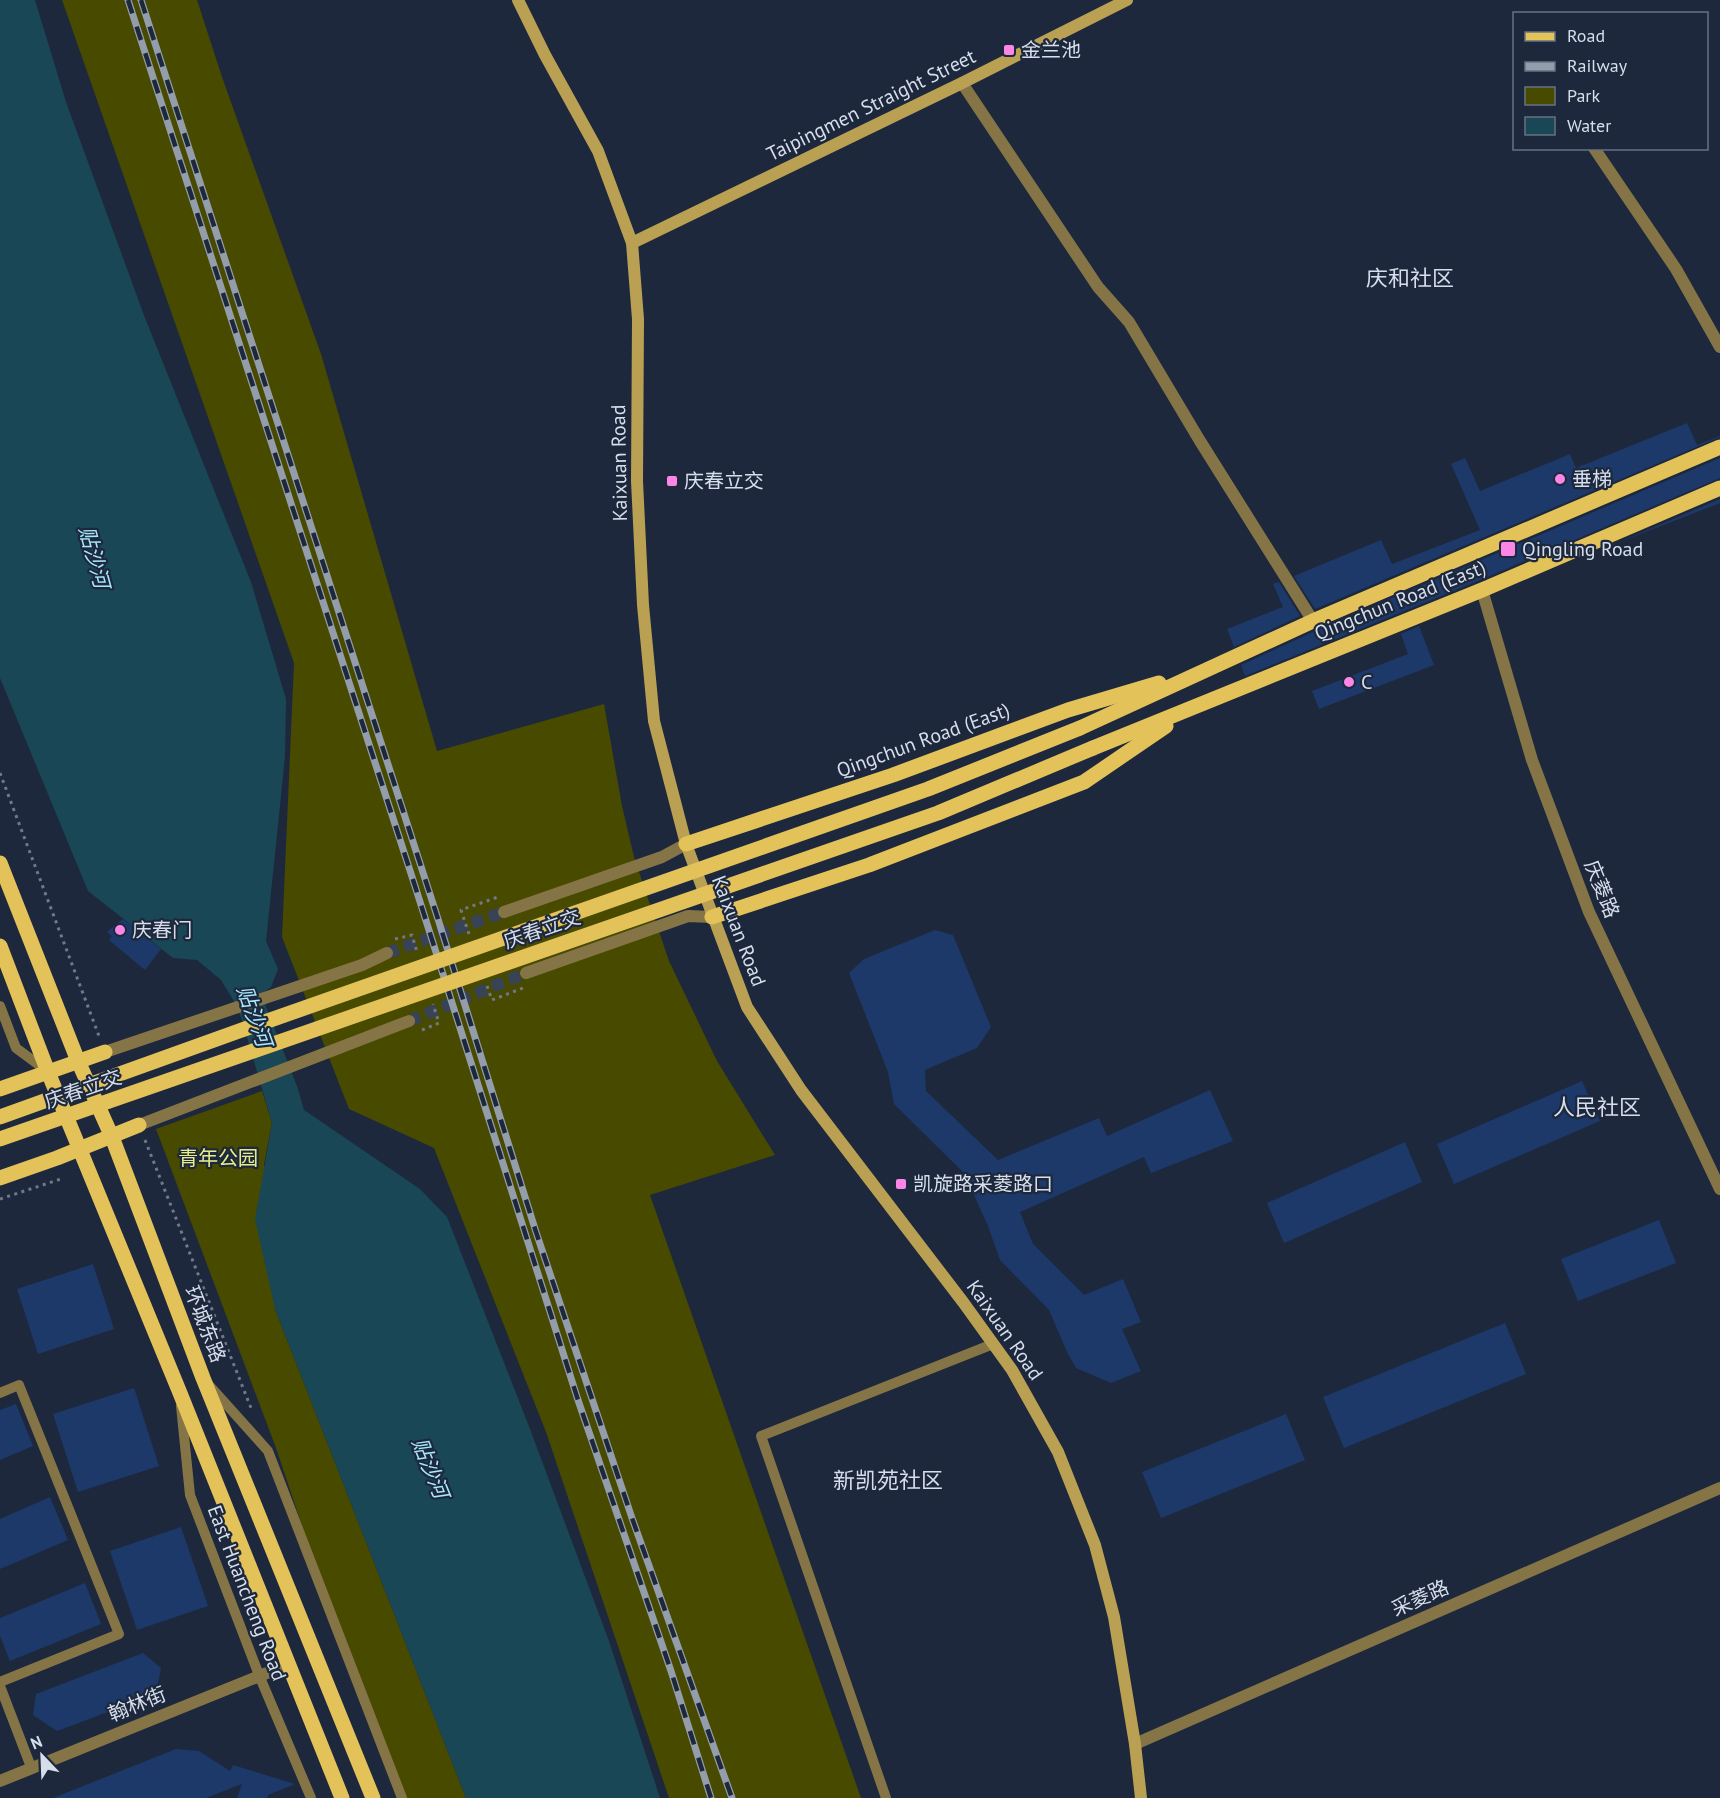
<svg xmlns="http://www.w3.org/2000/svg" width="1720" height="1798" font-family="'PT Sans','Noto Sans SC',sans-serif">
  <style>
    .green { fill: #484a00 }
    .water { fill: #194755 }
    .building { fill: #1d3969 }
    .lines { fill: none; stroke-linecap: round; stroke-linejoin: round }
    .street-tunnel { stroke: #394356; stroke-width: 12; stroke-dasharray: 12 6; stroke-linecap: butt }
    .path { stroke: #70798a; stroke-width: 3; stroke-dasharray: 3 4.5; stroke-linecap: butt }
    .lane { stroke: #857546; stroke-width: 10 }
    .street { stroke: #857546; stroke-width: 12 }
    .secondary { stroke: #baa052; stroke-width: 12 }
    .primary { stroke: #e3c25a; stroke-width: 15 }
    .rail-casing { stroke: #949dac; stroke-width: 7 }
    .rail { stroke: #1d283c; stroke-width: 4.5; stroke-dasharray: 14; stroke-linecap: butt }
    .primary-bridge { stroke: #e3c25a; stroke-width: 15 }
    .poi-dot { fill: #fb86e5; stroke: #1d283c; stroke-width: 2 }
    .labels { text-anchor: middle; stroke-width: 4.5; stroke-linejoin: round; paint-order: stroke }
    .poi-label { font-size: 20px; fill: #d6deeb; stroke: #1d283c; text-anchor: start }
    .street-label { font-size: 20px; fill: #d6deeb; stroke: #1d283c }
    .park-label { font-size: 20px; fill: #e7ec8b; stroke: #1d283c }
    .water-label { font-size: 21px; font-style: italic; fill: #a6e8fe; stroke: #1d283c }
    .quarter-label { font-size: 22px; fill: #d6deeb; stroke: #1d283c }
  </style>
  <rect width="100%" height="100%" fill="#1d283c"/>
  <g class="green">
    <path d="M62 0H197L222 77 321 354 437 751 604 704 622 806 634 857 669 961 717 1061 775 1155 650 1195 861 1798H669L546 1432 434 1148 349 1109 282 937 294 663Z"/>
    <path d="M262 1091 272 1123 264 1164 275 1309 466 1798H402L344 1651 276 1448 156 1129Z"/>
  </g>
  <path class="water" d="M0 0H35L66 102 145 318 251 582 286 699 285 757 266 941 278 969 271 987 261 994 297 1086 304 1110 420 1189 447 1217 530 1429 609 1641 660 1798H466L275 1309 255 1219 272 1123 242 1020 235 1003 221 980 197 960 173 958 88 891 0 678Z"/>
  <g class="building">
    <path d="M1687 423 1697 445 1720 436V437L1315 609 1294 576 1381 540 1392 564 1480 530 1451 464 1465 458 1480 491 1570 454 1576 468Z"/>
    <path d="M1720 458V478L1478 581 1245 676 1241 665 1317 630Z"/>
    <path d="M1720 499V503L1617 543Z"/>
    <path d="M1279 582 1300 616 1234 647 1227 629 1283 607 1273 584Z"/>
    <path d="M1419 626 1434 665 1319 709 1312 691 1408 654 1401 634Z"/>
    <path d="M123 919 161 949 145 970 109 940 112 936 107 932Z"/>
    <path d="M935 930 953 935 991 1027 977 1048 925 1070 926 1091 998 1160 1099 1118 1107 1136 1210 1090 1233 1141 1151 1173 1144 1157 1020 1212 1033 1244 1084 1295 1123 1279 1141 1322 1122 1329 1141 1371 1111 1383 1076 1368 1067 1352 1049 1310 1000 1260 988 1226 964 1173 894 1104 888 1072 849 973 864 959Z"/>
    <path d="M1582 1081 1600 1121 1454 1184 1437 1144Z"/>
    <path d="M1405 1142 1422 1182 1284 1243 1267 1203Z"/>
    <path d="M1659 1220 1676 1263 1578 1301 1561 1259Z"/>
    <path d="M93 1264 114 1329 38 1354 17 1289Z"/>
    <path d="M1505 1323 1526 1374 1344 1448 1323 1397Z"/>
    <path d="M134 1388 159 1466 78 1492 53 1414Z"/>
    <path d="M16 1404 33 1446 0 1460V1410Z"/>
    <path d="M1286 1414 1305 1460 1161 1518 1142 1472Z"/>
    <path d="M50 1497 68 1540 0 1569V1519Z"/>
    <path d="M181 1527 208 1606 137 1630 110 1551Z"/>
    <path d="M85 1583 101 1624 10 1661 0 1636V1618Z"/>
    <path d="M143 1653 161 1668 156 1694 57 1731 33 1715 36 1694Z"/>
    <path d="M176 1749 199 1751 230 1771 233 1765 295 1784 268 1795 267 1798H237L242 1784 206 1798H53Z"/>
  </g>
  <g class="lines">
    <g class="street-tunnel">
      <path d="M387 953 504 912"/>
      <path d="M409 1021 526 973"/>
    </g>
    <g class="path">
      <path d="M0 773 99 1036"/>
      <path d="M469 934 461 910 498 897"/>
      <path d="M395 939 412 935 417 952"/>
      <path d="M487 986 492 1000 523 988"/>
      <path d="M422 1030 439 1023 433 1004"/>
      <path d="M145 1140 251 1408"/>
      <path d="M0 1199 64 1178"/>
    </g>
    <g class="lane">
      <path d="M0 1006 16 1048 47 1071"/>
      <path d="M208 1384 268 1451 402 1798"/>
      <path d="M0 1393 19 1385 119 1634 0 1682"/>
      <path d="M181 1406 190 1495 259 1675 311 1798"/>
      <path d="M0 1686 31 1767"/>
      <path d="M886 1798 761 1436 993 1344"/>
    </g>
    <g class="street">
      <path d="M962 83 1098 287 1129 322 1200 441 1313 621"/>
      <path d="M1594 148 1676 269 1720 347"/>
      <path d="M1482 590 1532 760 1589 912 1720 1189"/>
      <path d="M504 912 662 857 686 844"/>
      <path d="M526 973 688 916 712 917"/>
      <path d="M105 1052 362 965 387 953"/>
      <path d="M139 1125 409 1021"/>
      <path d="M1135 1744 1720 1488"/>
      <path d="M0 1781 289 1664"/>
    </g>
    <g class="secondary">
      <path d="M518 0 545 55 598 151 632 243 638 319 637 481 643 605 654 721 686 844 747 1007 801 1090 963 1302 1012 1370 1058 1452 1095 1545 1114 1617 1135 1744 1141 1798"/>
      <path d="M632 243 962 83 1127 0"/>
    </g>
    <g class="primary">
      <path d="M1080 728 1313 621 1720 447"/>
      <path d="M1093 748 1482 590 1720 488"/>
      <path d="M686 844 893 775 1068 710 1159 683"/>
      <path d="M0 863 78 1061 112 1137 203 1378 373 1798"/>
      <path d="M712 917 869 865 1084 782 1166 726"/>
      <path d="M0 946 48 1072 180 1393 342 1798"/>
      <path d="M0 1089 105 1052"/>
      <path d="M0 1178 57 1158 139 1125"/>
    </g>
    <defs>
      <g id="rail">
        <path d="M128 0 415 886 578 1400 671 1671 711 1798"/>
        <path d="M141 0 438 919 536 1232 632 1518 732 1798"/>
      </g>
    </defs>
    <use href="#rail" class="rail-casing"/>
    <use href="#rail" class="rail"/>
    <g class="primary-bridge">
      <path d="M0 1117 239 1031 928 789 1080 728"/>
      <path d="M0 1139 938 813 1093 748"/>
    </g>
  </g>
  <g class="poi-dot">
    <rect x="1003" y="44" width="12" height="12" rx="3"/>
    <circle cx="1560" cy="479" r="6"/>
    <rect x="666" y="475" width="12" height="12" rx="3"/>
    <rect x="1500" y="541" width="16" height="16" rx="3"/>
    <circle cx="1349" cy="682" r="6"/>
    <circle cx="120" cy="930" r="6"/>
    <rect x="895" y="1178" width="12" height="12" rx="3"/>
  </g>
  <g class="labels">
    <g class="poi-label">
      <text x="1021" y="57">金兰池</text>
      <text x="1572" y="486">垂梯</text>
      <text x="684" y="488">庆春立交</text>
      <text x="1522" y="556">Qingling Road</text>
      <text x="1361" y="689">C</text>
      <text x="132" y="937">庆春门</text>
      <text x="913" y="1191">凯旋路采菱路口</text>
    </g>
    <g class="street-label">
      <text transform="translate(871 105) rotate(-26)" y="7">Taipingmen Straight Street</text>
      <text transform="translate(619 463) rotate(-91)" y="7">Kaixuan Road</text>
      <text transform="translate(1400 600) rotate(-22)" y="7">Qingchun Road (East)</text>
      <text transform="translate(923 740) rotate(-20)" y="7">Qingchun Road (East)</text>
      <text transform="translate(1602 889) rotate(68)" y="7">庆菱路</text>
      <text transform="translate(542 929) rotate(-19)" y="7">庆春立交</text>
      <text transform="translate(739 931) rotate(69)" y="7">Kaixuan Road</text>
      <text transform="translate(83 1089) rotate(-19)" y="7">庆春立交</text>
      <text transform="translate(205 1324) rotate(69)" y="7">环城东路</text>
      <text transform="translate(1005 1330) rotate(55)" y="7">Kaixuan Road</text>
      <text transform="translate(247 1593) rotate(69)" y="7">East Huancheng Road</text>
      <text transform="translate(1420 1598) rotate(-24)" y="7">采菱路</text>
      <text transform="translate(137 1704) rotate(-22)" y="7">翰林街</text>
    </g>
    <g class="park-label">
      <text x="218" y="1165">青年公园</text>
    </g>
    <g class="water-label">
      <text transform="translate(94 557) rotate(75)" y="7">贴沙河</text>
      <text transform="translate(254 1016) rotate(70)" y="7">贴沙河</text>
      <text transform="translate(430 1468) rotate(68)" y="7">贴沙河</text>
    </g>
    <g class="quarter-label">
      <text x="1410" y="286">庆和社区</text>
      <text x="1597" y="1115">人民社区</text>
      <text x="888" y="1488">新凯苑社区</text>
    </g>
  </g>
  <rect x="1513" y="12" width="195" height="138" fill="#1d283c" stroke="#677182" stroke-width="1.5"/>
  <rect x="1525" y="32" width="30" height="9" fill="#e3c25a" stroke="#677182" stroke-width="1.5"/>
  <text x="1567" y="42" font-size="18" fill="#d6deeb">Road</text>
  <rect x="1525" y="62" width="30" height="9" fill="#949dac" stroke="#677182" stroke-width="1.5"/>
  <text x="1567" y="72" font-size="18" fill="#d6deeb">Railway</text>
  <rect x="1525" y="87" width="30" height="18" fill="#484a00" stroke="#677182" stroke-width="1.5"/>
  <text x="1567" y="102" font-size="18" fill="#d6deeb">Park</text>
  <rect x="1525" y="117" width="30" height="18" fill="#194755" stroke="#677182" stroke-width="1.5"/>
  <text x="1567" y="132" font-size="18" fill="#d6deeb">Water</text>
  <g transform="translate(42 1756) rotate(337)" stroke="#1d283c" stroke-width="4.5" paint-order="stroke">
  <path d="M0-4.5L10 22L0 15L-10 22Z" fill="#d6deeb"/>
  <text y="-9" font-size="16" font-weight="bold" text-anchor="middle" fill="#d6deeb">N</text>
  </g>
</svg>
